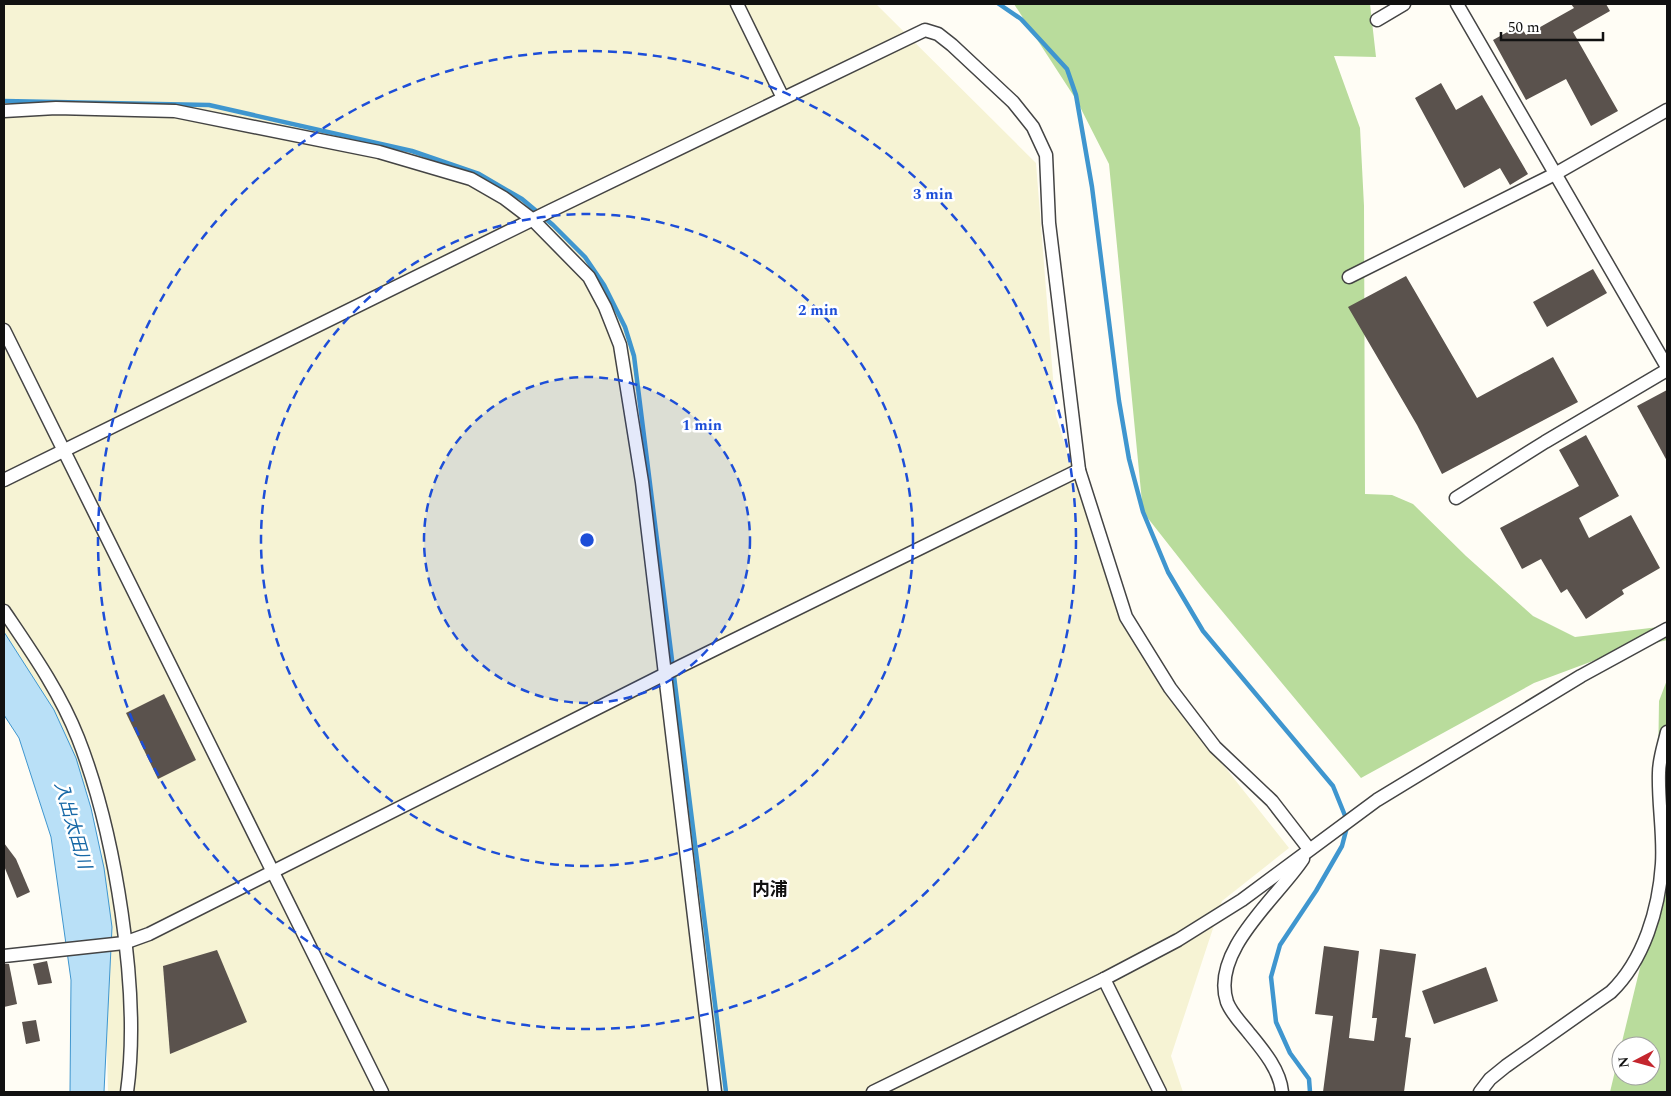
<svg xmlns="http://www.w3.org/2000/svg" width="1671" height="1096" font-family="Spectral,'Noto Sans JP',serif">
  <style>
    .farmland { fill: #f6f3d4 }
    .forest { fill: #b9dc9c }
    .water { fill: #b9e0f7; stroke: #3f96cf }
    .lines { fill: none; stroke-linecap: round; stroke-linejoin: round }
    .stream { stroke: #3f96cf; stroke-width: 4.5 }
    .building { fill: #5a524d }
    .minor-casing { stroke: #444; stroke-width: 15 }
    .minor { stroke: #fff; stroke-width: 12 }
    .ring { fill: none; stroke: #1d4ed8; stroke-width: 2.5; stroke-dasharray: 9 6 }
    .labels { text-anchor: middle; stroke-width: 5; stroke-linejoin: round; paint-order: stroke }
    .water-label { font-size: 18px; font-style: italic; fill: #1768a6; stroke: #fff }
    .neighbourhood-label { font-size: 18px; font-weight: bold; fill: #111; stroke: #fff }
    .centre { fill: #1d4ed8; stroke: #fff; stroke-width: 2.5 }
    .ring-label { font-size: 15px; text-anchor: middle; font-weight: bold; fill: #1d4ed8; stroke: #fff; stroke-width: 5; stroke-linejoin: round; paint-order: stroke }
  </style>
  <rect width="100%" height="100%" fill="#fffdf5"/>
  <path class="farmland" d="M4 4H876L1036 163 1056 416 1118 614 1167 694 1289 848 1222 901 1171 1056 1183 1092H108L101 814 4 651Z"/>
  <g class="forest">
    <path d="M1014 4H1370L1376 57 1334 56 1360 128 1364 206 1365 494 1392 495 1413 504 1466 556 1533 616 1575 637 1667 626V640L1609 655 1534 683 1361 778 1202 587 1143 512 1109 164 1077 101Z"/>
    <path d="M1667 680V1092H1610L1621 1046V1076H1651V1046H1621L1656 902 1659 701Z"/>
  </g>
  <path class="water" d="M4 632 54 710 76 758 91 808 104 868 112 927 104 1092H70L71 980 51 837 19 738 4 715Z"/>
  <g class="lines">
    <g class="stream">
      <path d="M999 4 1021 19 1067 69 1076 95 1092 187 1119 401 1129 459 1143 512 1168 572 1203 631 1333 786 1348 823 1342 846 1316 891 1280 945 1271 977 1276 1022 1290 1053 1309 1079 1310 1092"/>
      <path d="M4 101 209 105 412 151 479 174 522 199 553 225 585 257 604 285 625 327 634 356 726 1092"/>
    </g>
  </g>
  <g class="building">
    <path d="M1571 4H1606L1610 11 1573 32 1618 111 1591 126 1566 79 1526 100 1493 40 1520 25 1526 35 1574 8Z"/>
    <path d="M1441 83 1456 110 1482 95 1528 174 1510 185 1500 168 1464 188 1415 98Z"/>
    <path d="M1593 269 1607 293 1547 327 1533 302Z"/>
    <path d="M1406 276 1477 398 1553 357 1578 402 1442 474 1417 425 1348 307Z"/>
    <path d="M1667 390V461L1637 406Z"/>
    <path d="M1586 435 1619 496 1579 518 1589 538 1631 515 1660 568 1622 590 1624 594 1586 619 1567 589 1561 593 1541 559 1522 569 1500 528 1579 486 1559 450Z"/>
    <path d="M164 694 196 760 158 779 126 713Z"/>
    <path d="M4 843 16 859 30 892 17 898 4 866Z"/>
    <path d="M1324 946 1359 951 1349 1038 1374 1041 1377 1018H1372L1380 949 1416 954 1405 1037 1411 1038 1404 1092H1323L1333 1016 1315 1014Z"/>
    <path d="M217 950 247 1022 170 1054 163 966Z"/>
    <path d="M47 961 52 983 38 985 33 964Z"/>
    <path d="M4 964H9L17 1004 4 1007Z"/>
    <path d="M1486 967 1498 1001 1434 1024 1422 991Z"/>
    <path d="M36 1020 40 1041 26 1044 22 1022Z"/>
  </g>
  <g class="lines">
    <defs>
      <g id="minor">
        <path d="M737 4 783 98"/>
        <path d="M1457 4 1667 367"/>
        <path d="M1377 20 1404 4"/>
        <path d="M4 111 56 108 175 111 379 152 471 179 504 198 533 220 589 277 605 307 620 345 642 482 715 1092"/>
        <path d="M1349 277 1555 174 1667 110"/>
        <path d="M4 330 382 1092"/>
        <path d="M4 480 550 211 925 30 938 34 952 45 1013 102 1033 127 1046 155 1049 223 1079 470 1126 617 1170 688 1215 747 1272 801 1309 849"/>
        <path d="M1456 498 1545 442 1667 370"/>
        <path d="M4 611C31 651 60 692 78 738 115 832 141 992 127 1092"/>
        <path d="M4 956 124 943 149 934 681 666 1079 470"/>
        <path d="M1104 979 1160 1092"/>
        <path d="M873 1092 1104 979 1178 940 1242 900 1377 800 1581 676 1667 629"/>
        <path d="M1282 1092C1280 1070 1263 1050 1249 1033 1242 1024 1231 1013 1227 1002 1210 951 1279 896 1303 859"/>
        <path d="M1480 1092 1490 1079 1506 1066 1611 992C1644 960 1659 909 1662 864 1664 834 1658 803 1659 773 1659 759 1664 745 1667 732"/>
      </g>
    </defs>
    <use href="#minor" class="minor-casing"/>
    <use href="#minor" class="minor"/>
  </g>
  <circle cx="587" cy="540" r="163" fill="#1d4ed8" fill-opacity=".12"/>
  <g class="ring">
    <circle cx="587" cy="540" r="163"/>
    <circle cx="587" cy="540" r="326"/>
    <circle cx="587" cy="540" r="489"/>
  </g>
  <g class="labels">
    <g class="water-label">
      <text transform="translate(73 825) rotate(74)" y="6">入出太田川</text>
    </g>
    <g class="neighbourhood-label">
      <text x="770" y="895">内浦</text>
    </g>
  </g>
  <circle cx="587" cy="540" r="8" class="centre"/>
  <g class="ring-label">
    <text x="933" y="199">3 min</text>
    <text x="818" y="315">2 min</text>
    <text x="702" y="430">1 min</text>
  </g>
  <rect width="1671" height="1096" fill="none" stroke="#111111" stroke-width="10"/>
  <g transform="translate(1636 1061) rotate(264)"><circle r="24" fill="#ffffff" stroke="#a0a0a0"/>
  <path d="M0-4L9 19L0 12L-9 19Z" fill="#c4262e"/>
  <text y="-8" font-size="14" font-weight="bold" text-anchor="middle" fill="#111111">N</text>
  </g>
  <path d="M1501 32v8h102v-8" fill="none" stroke="#111111" stroke-width="2.5"/>
  <text x="1508" y="32" font-size="15" fill="#111111" stroke="#ffffff" stroke-width="4" paint-order="stroke">50 m</text>
</svg>
